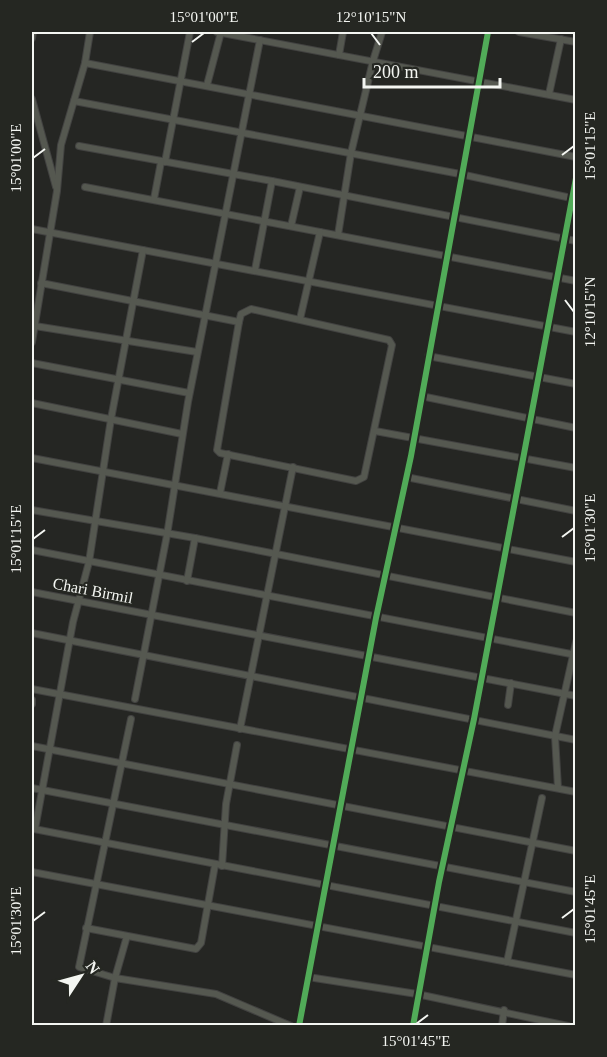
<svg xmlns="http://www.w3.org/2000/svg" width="607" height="1057" font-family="'Times New Roman',serif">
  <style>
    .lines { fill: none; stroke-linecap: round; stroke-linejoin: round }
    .minor-casing { stroke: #424241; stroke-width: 8 }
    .minor { stroke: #555850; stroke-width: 6 }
    .cycleway-casing { stroke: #252722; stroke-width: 10 }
    .cycleway { stroke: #51ab58; stroke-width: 6 }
    .ticks { fill: none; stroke: #f4f6f2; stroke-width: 2 }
    .labels { text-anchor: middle; stroke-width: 4.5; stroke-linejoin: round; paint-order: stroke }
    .street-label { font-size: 16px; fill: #f4f6f2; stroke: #252722 }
    .neatline { fill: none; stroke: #f4f6f2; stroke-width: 2 }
    .ticks-label { font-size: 15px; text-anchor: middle; fill: #f4f6f2 }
  </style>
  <rect width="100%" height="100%" fill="#252623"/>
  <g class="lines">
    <defs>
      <g id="minor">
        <path d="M217 32 576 100"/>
        <path d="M519 32 576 42"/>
        <path d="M32 38 33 32"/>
        <path d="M339 55 343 32"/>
        <path d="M85 63 576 157"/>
        <path d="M207 85 221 32"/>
        <path d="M549 94 561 39"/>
        <path d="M32 99 56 187"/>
        <path d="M74 101 460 174 576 199"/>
        <path d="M79 146 272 181 576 241"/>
        <path d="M165 162 190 32"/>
        <path d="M85 187 576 281"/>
        <path d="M154 199 161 162"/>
        <path d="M291 226 300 187"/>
        <path d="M32 229 576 332"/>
        <path d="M338 235 351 153 373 61 382 32"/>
        <path d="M255 270 272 181"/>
        <path d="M41 283 239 322"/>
        <path d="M251 309 389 340 392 345 364 477 356 481 220 453 217 450 239 322 241 314Z"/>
        <path d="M300 319 320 232"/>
        <path d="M35 326 197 352"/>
        <path d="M32 342 57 191 61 145 85 63 90 32"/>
        <path d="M428 356 576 384"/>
        <path d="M32 363 189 393"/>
        <path d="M421 396 576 428"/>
        <path d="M32 403 182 434"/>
        <path d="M375 431 576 468"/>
        <path d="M32 458 576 562"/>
        <path d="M406 477 576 511"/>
        <path d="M220 493 228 454"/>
        <path d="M32 510 195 538 576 613"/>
        <path d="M32 550 576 655"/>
        <path d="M187 581 195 538"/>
        <path d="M32 592 576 696"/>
        <path d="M32 633 576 740"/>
        <path d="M32 689 576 792"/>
        <path d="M135 699 167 535 188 402 260 40"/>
        <path d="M32 704V700"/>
        <path d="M508 705 511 683"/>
        <path d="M240 729 293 467"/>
        <path d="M32 746 576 851"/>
        <path d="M32 788 576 892"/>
        <path d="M558 788 555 736 576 642"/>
        <path d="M34 829 576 933"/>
        <path d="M35 829 73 622 89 562 111 419 143 250"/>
        <path d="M222 866 226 804 237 745"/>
        <path d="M32 872 576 975"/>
        <path d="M86 928 196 949 201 943 215 865"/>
        <path d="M127 936 115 978 79 967 131 719"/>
        <path d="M507 962 542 798"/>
        <path d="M308 977 417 994 568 1026"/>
        <path d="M106 1026 115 978 216 994 291 1026"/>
        <path d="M299 1026 376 618 411 456 488 32"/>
        <path d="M413 1026 439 882 474 719 576 178"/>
        <path d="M502 1026 504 1010"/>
      </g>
    </defs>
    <use href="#minor" class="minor-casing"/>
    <use href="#minor" class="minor"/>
    <defs>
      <g id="cycleway">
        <path d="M299 1026 376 618 411 456 488 32"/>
        <path d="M413 1026 439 882 474 719 576 178"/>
      </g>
    </defs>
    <use href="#cycleway" class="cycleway-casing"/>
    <use href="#cycleway" class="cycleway"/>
  </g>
  <path class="ticks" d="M371 33 380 45M192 42 204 33M562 155 574 146M33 158 45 149M565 300 574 312M562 537 574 528M33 539 45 530M562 918 574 909M33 921 45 912M416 1024 428 1015"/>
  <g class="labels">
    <g class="street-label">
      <text transform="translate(93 590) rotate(11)" y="6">Chari Birmil</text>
    </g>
  </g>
  <rect width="607" height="1057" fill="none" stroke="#252722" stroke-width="66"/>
  <g transform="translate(81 976) rotate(54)" stroke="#252722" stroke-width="4.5" paint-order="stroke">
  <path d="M0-4.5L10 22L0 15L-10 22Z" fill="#f4f6f2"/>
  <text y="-9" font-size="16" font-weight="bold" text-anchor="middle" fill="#f4f6f2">N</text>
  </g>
  <path d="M364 78v9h136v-9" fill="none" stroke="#f4f6f2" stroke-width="3"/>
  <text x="373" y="78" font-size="18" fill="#f4f6f2" stroke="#252722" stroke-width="4.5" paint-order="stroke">200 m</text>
  <rect x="33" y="33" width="541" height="991" class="neatline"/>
  <g class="ticks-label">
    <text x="204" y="22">15°01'00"E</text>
    <text x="371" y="22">12°10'15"N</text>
    <text transform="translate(590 146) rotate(-90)" y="5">15°01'15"E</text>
    <text transform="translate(16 158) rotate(-90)" y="5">15°01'00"E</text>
    <text transform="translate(590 312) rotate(-90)" y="5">12°10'15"N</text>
    <text transform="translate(590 528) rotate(-90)" y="5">15°01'30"E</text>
    <text transform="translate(16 539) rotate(-90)" y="5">15°01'15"E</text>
    <text transform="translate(590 909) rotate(-90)" y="5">15°01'45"E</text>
    <text transform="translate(16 921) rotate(-90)" y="5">15°01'30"E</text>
    <text x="416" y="1046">15°01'45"E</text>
  </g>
</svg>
